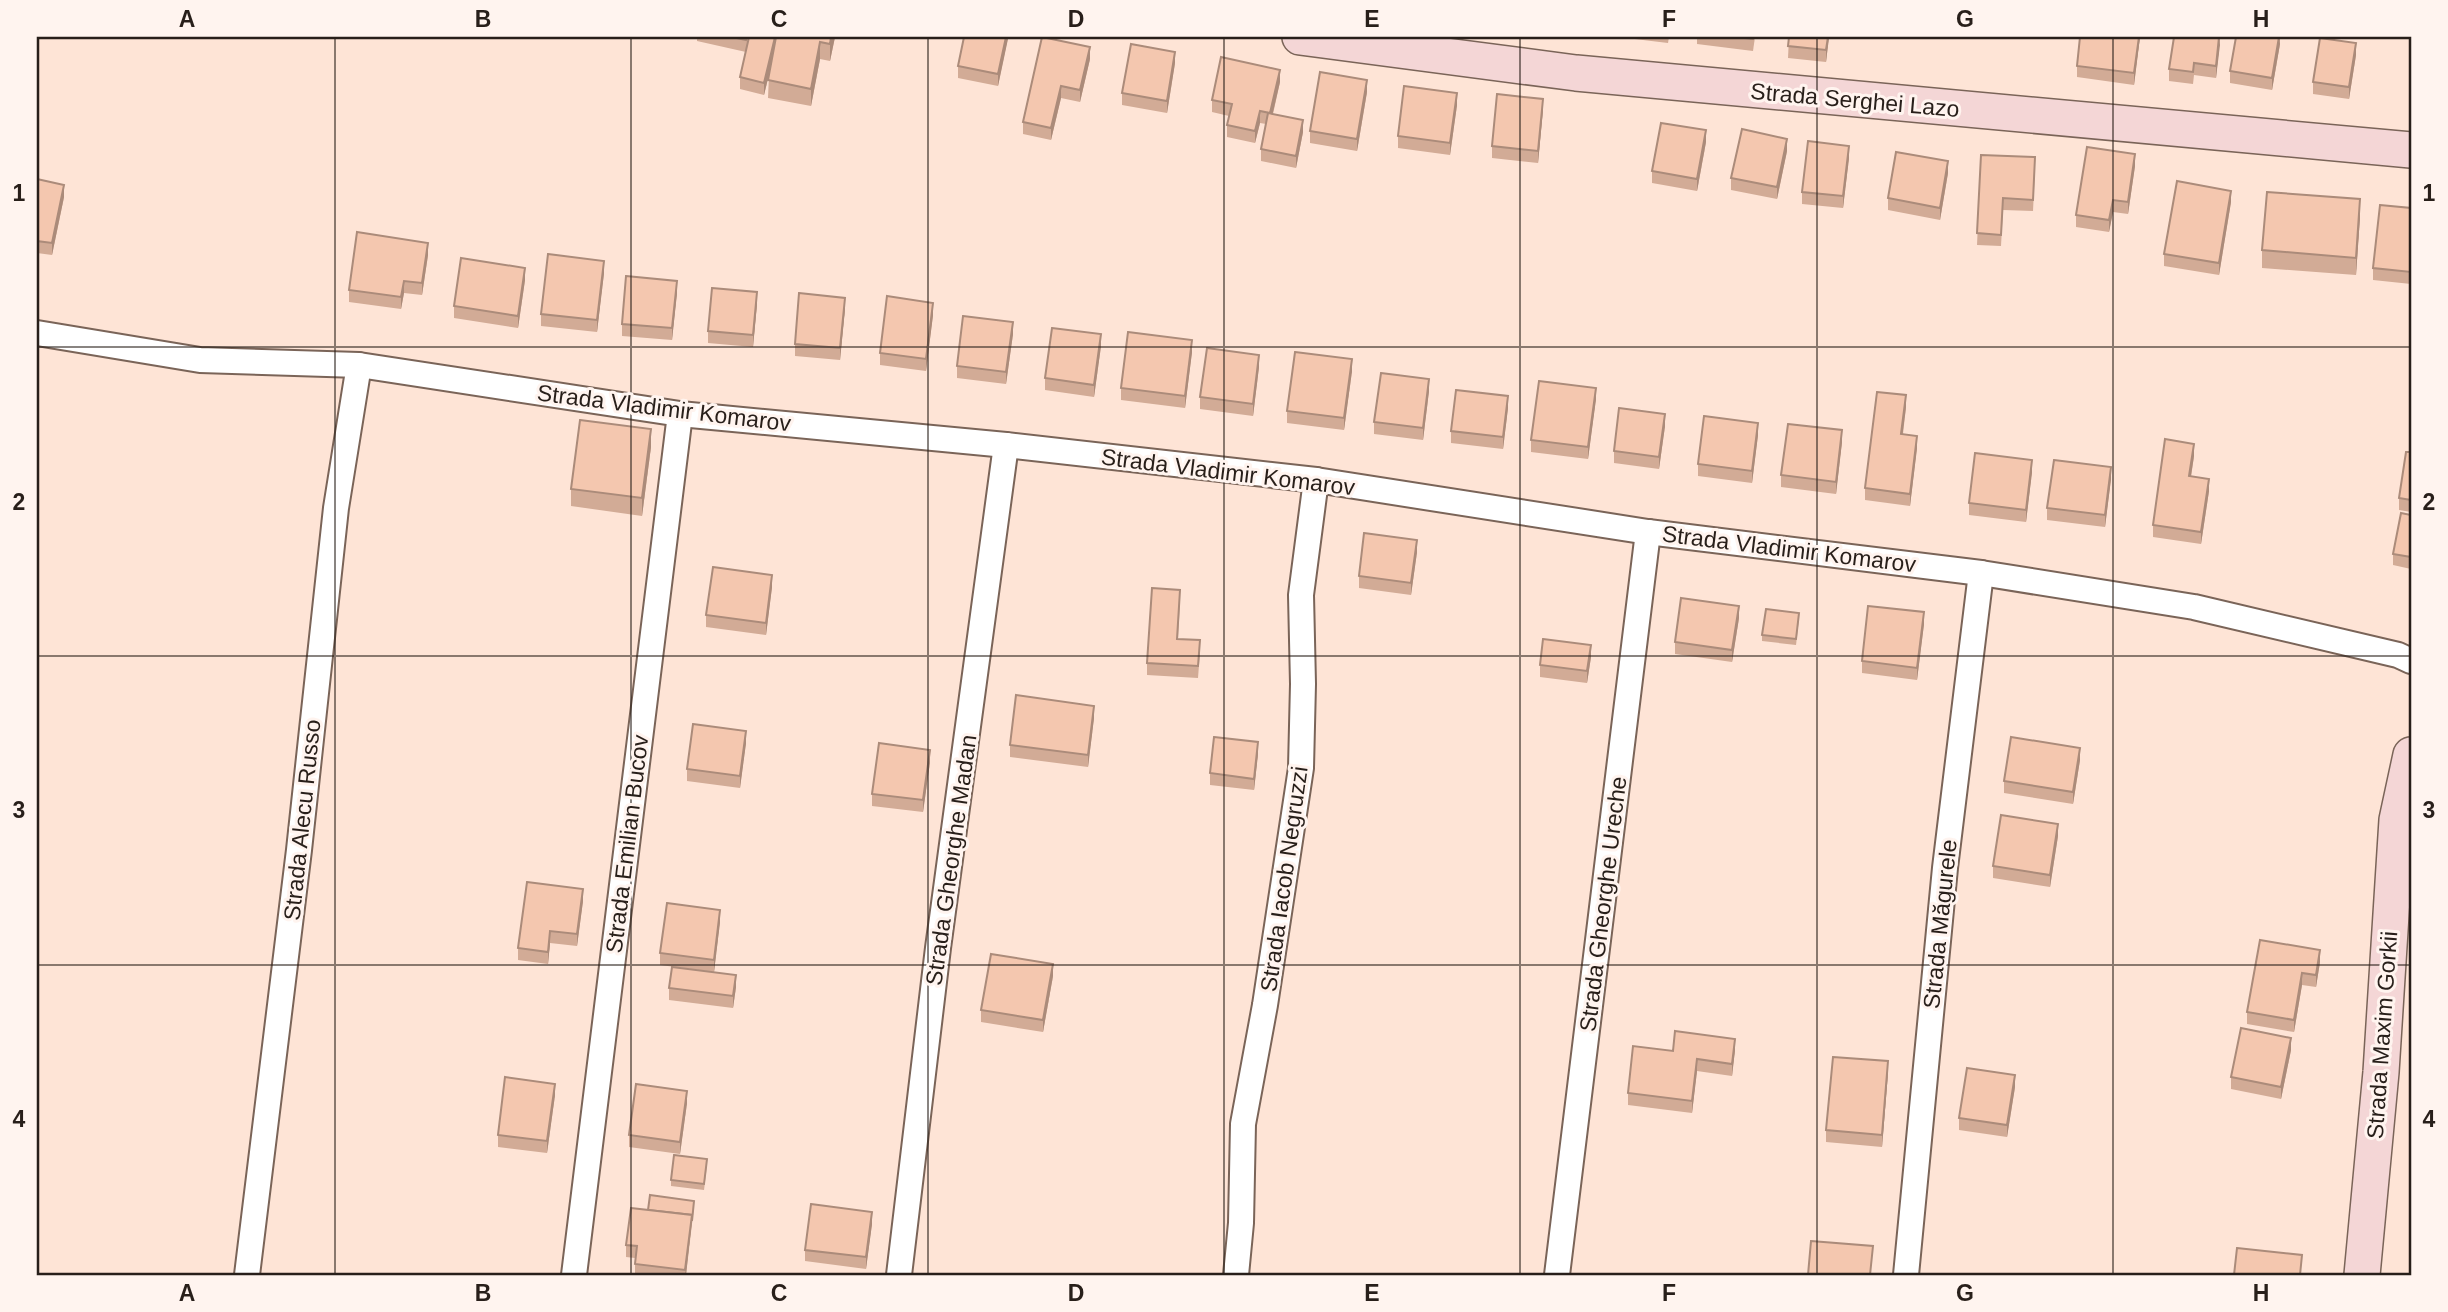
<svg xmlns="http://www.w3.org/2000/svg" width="2448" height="1312" font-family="Helvetica,sans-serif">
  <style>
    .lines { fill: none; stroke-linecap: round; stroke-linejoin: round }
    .street-casing { stroke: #7a6458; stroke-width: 28 }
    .secondary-casing { stroke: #7a6458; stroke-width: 38 }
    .street { stroke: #fff; stroke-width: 24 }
    .secondary { stroke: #f4d6d6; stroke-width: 35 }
    .wall { fill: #d2ab96 }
    .shaded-wall { fill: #ab8b7a }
    .building { fill: #f4c7af; stroke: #ab8b7a; stroke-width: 2 }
    .grid { fill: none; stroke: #281f1a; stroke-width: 2; stroke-opacity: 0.55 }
    .labels { text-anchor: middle; stroke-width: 6; stroke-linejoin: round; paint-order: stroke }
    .street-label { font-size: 23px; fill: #281f1a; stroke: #fff4ef }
    .neatline { fill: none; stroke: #281f1a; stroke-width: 2.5 }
    .grid-label { font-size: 23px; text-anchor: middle; font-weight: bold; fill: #281f1a }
  </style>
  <rect width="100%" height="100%" fill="#fee4d6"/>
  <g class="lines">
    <defs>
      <g id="street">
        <path d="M37 333 200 360 359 365 680 414 1006 445 1316 480 1648 532 1981 573 2194 607 2398 655 2411 661"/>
        <path d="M247 1275 299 850 336 508 359 365"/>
        <path d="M574 1275 680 414"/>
        <path d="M899 1275 938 948 1006 445"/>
        <path d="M1236 1275 1241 1223 1243 1124 1265 1005 1301 768 1303 684 1301 595 1316 480"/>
        <path d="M1557 1275 1648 532"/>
        <path d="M1906 1275 1945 868 1981 573"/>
      </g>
      <g id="secondary">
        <path d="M1300 37 1576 73 2411 150"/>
        <path d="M2362 1275 2381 1072 2397 820 2411 755"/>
      </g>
    </defs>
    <use href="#street" class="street-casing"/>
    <use href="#secondary" class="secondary-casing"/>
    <use href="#street" class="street"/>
    <use href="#secondary" class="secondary"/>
  </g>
  <g class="wall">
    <path d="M697 37H835L830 61 820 59 811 106 768 98 769 75 764 95 740 89V77L746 52 697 41Z"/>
    <path d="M1008 37 998 86 958 78V66Z"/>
    <path d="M1618 37H1669L1668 43Z"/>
    <path d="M1697 37H1755L1753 51 1697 44Z"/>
    <path d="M1789 37H1829L1826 62 1788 58Z"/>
    <path d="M1852 37H1874V39Z"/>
    <path d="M2080 37H2140L2134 85 2077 77V66Z"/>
    <path d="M2220 37 2216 78 2194 75 2193 84 2169 81V69Z"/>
    <path d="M2280 37V44L2272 90 2230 83V71Z"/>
    <path d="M2356 55 2349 99 2313 94V82Z"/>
    <path d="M1090 59 1080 102 1061 98 1051 140 1023 134V122Z"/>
    <path d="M1175 63 1167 113 1122 105V93Z"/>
    <path d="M1280 82 1273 114 1303 132 1296 168 1261 161V149L1266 124 1260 123 1255 143 1227 137V125L1229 116 1212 112V100Z"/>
    <path d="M1367 92 1357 151 1310 143V131Z"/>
    <path d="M1457 105 1450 155 1398 148V136Z"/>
    <path d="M1543 110 1538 163 1492 158V146Z"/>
    <path d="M1706 142 1697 191 1652 183V171Z"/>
    <path d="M1787 151 1777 199 1731 190V178Z"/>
    <path d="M1981 155 2035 169 2033 211 2003 210 2001 246 1977 245Z"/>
    <path d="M1849 158 1843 208 1802 204V192Z"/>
    <path d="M2135 166 2128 214 2113 212 2109 232 2076 227V215Z"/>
    <path d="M1948 173 1940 220 1888 210V198Z"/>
    <path d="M37 179 64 197 52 255 37 253Z"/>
    <path d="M2231 202 2219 275 2164 266V254Z"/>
    <path d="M2411 208V284L2373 280V268Z"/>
    <path d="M2360 217 2356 275 2262 268V250Z"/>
    <path d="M428 255 422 295 404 293 401 309 349 302V290Z"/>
    <path d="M604 273 597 332 541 326V314Z"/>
    <path d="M525 280 518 328 454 318V306Z"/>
    <path d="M677 293 672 340 622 336V324Z"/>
    <path d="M757 304 753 347 708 343V331Z"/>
    <path d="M845 309 840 360 795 356V344Z"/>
    <path d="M933 315 926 371 880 365V353Z"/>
    <path d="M1013 334 1006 384 957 378V366Z"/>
    <path d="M1101 346 1094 397 1045 390V378Z"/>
    <path d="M1192 352 1185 408 1121 400V388Z"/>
    <path d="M1259 367 1253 416 1200 409V397Z"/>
    <path d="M1352 371 1344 430 1287 423V411Z"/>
    <path d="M1429 391 1423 440 1374 434V422Z"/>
    <path d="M1596 399 1588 459 1531 452V440Z"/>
    <path d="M1906 407 1903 434 1917 448 1910 506 1865 500V488Z"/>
    <path d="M1508 408 1503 449 1451 443V431Z"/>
    <path d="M1665 426 1659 469 1614 463V451Z"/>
    <path d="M1758 435 1752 483 1698 476V464Z"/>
    <path d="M1842 442 1836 494 1781 487V475Z"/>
    <path d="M651 447 642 516 571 506V489Z"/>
    <path d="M2411 452V512L2399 510V498Z"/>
    <path d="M2194 456 2191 477 2209 491 2201 544 2153 537V525Z"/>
    <path d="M2032 472 2026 522 1969 515V503Z"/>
    <path d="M2111 479 2105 527 2047 520V508Z"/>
    <path d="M2411 515V569L2393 565V554Z"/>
    <path d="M1417 552 1411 595 1359 588V576Z"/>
    <path d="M772 587 766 635 706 627V615Z"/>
    <path d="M1180 602 1178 639 1200 652 1198 678 1147 675V663Z"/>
    <path d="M1739 618 1732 662 1675 654V642Z"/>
    <path d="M1799 619 1796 645 1762 641V635Z"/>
    <path d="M1924 624 1917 680 1862 673V661Z"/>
    <path d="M1591 657 1587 683 1540 677V665Z"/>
    <path d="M1094 718 1088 767 1010 757V745Z"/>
    <path d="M746 743 740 788 687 781V769Z"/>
    <path d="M1258 754 1254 790 1210 785V773Z"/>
    <path d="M2080 760 2073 804 2004 793V781Z"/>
    <path d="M930 762 923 812 872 806V794Z"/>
    <path d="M2058 836 2050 887 1993 878V866Z"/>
    <path d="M583 901 577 946 550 943 548 964 518 960V948Z"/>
    <path d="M720 922 714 972 660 965V953Z"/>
    <path d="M2320 962 2316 987 2302 985 2294 1032 2247 1024V1012Z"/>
    <path d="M1053 976 1043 1032 981 1022V1010Z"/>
    <path d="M736 987 733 1008 669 1000V988Z"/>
    <path d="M1735 1050 1732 1076 1697 1071 1692 1113 1628 1105V1093L1673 1051Z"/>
    <path d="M2291 1050 2281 1099 2231 1089V1077Z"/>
    <path d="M1888 1073 1882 1147 1826 1142V1130Z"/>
    <path d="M2015 1087 2007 1137 1959 1130V1118Z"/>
    <path d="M555 1095 547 1153 498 1147V1135Z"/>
    <path d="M687 1103 680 1154 629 1147V1135Z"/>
    <path d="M707 1165 704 1190 671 1186V1180Z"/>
    <path d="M694 1207 686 1275H635V1258L626 1257V1245L648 1210Z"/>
    <path d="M872 1224 866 1269 805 1261V1250Z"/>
  </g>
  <g class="shaded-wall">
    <path d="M775 37H778L764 95V83Z"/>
    <path d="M831 37H835L830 61V44Z"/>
    <path d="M1006 37H1008V39L998 86V74Z"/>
    <path d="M1828 37H1829L1826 62V50Z"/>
    <path d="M2139 37H2140L2134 85V73Z"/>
    <path d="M2219 37 2220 45 2216 78V66Z"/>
    <path d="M2279 37 2280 44 2272 90V78Z"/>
    <path d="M820 42V59L811 106V89Z"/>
    <path d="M2356 43V55L2349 99V87Z"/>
    <path d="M1090 47V59L1080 102V90Z"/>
    <path d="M1175 52V63L1167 113V101Z"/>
    <path d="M1280 70V82L1270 125V113Z"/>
    <path d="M1367 80V92L1357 151V139Z"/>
    <path d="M1061 86V98L1051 140V128Z"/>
    <path d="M1457 93V105L1450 155V143Z"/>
    <path d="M1543 99V110L1538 163V151Z"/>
    <path d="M1260 111V123L1255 143V131Z"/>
    <path d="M1303 120V132L1296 168V156Z"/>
    <path d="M1706 130V142L1697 191V179Z"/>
    <path d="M1787 139V151L1777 199V187Z"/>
    <path d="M1849 146V158L1843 208V196Z"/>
    <path d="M2135 154V166L2128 214V202Z"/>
    <path d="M1948 161V173L1940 220V208Z"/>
    <path d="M64 185V197L52 255V243Z"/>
    <path d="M2231 191V202L2219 275V263Z"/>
    <path d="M2360 199V217L2356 275V258Z"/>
    <path d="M2113 200V212L2109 232V220Z"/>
    <path d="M428 243V255L422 295V283Z"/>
    <path d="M604 261V273L597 332V320Z"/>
    <path d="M525 268V280L518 328V316Z"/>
    <path d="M404 281V293L401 309V297Z"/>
    <path d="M677 281V293L672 340V328Z"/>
    <path d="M757 292V304L753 347V335Z"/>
    <path d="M845 298V309L840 360V348Z"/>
    <path d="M933 303V315L926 371V359Z"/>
    <path d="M1013 322V334L1006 384V372Z"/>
    <path d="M1101 334V346L1094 397V385Z"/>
    <path d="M1192 340V352L1185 408V396Z"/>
    <path d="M1259 355V367L1253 416V404Z"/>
    <path d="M1352 359V371L1344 430V418Z"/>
    <path d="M1429 379V391L1423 440V428Z"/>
    <path d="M1596 388V399L1588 459V447Z"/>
    <path d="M1906 395V407L1901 446V434Z"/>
    <path d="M1508 396V408L1503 449V437Z"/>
    <path d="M1665 414V426L1659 469V457Z"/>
    <path d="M1758 423V435L1752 483V471Z"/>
    <path d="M651 429V447L642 516V498Z"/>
    <path d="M1842 430V442L1836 494V482Z"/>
    <path d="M1917 436V448L1910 506V494Z"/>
    <path d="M2194 444V456L2189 488V476Z"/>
    <path d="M2032 460V472L2026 522V510Z"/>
    <path d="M2111 467V479L2105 527V515Z"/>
    <path d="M2209 479V491L2201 544V532Z"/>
    <path d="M1417 540V552L1411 595V583Z"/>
    <path d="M772 575V587L766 635V623Z"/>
    <path d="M1739 606V618L1732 662V650Z"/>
    <path d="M1924 612V624L1917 680V668Z"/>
    <path d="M1591 645V657L1587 683V671Z"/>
    <path d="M1094 706V718L1088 767V755Z"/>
    <path d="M746 731V743L740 788V776Z"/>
    <path d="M1258 742V754L1254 790V779Z"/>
    <path d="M2080 748V760L2073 804V792Z"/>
    <path d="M930 750V762L923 812V800Z"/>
    <path d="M2058 824V836L2050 887V875Z"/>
    <path d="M583 889V901L577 946V934Z"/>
    <path d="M720 910V922L714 972V960Z"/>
    <path d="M550 931V943L548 964V952Z"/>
    <path d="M2320 950V962L2316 987V975Z"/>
    <path d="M1053 964V976L1043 1032V1020Z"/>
    <path d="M2302 973V985L2294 1032V1020Z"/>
    <path d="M736 975V987L733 1008V996Z"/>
    <path d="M2291 1038V1050L2281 1099V1087Z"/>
    <path d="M1735 1039V1050L1732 1076V1064Z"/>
    <path d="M1697 1059V1071L1692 1113V1101Z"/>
    <path d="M1888 1061V1073L1882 1147V1135Z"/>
    <path d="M2015 1075V1087L2007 1137V1125Z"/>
    <path d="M555 1084V1095L547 1153V1141Z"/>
    <path d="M687 1091V1103L680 1154V1142Z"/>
    <path d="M694 1201 686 1275H685L692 1215Z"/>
    <path d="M872 1212V1224L866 1269V1257Z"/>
  </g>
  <g class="building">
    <path d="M732 37H747L746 40Z"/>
    <path d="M749 37H775L764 83 740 77Z"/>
    <path d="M776 37H831L830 44 820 42 811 89 768 80Z"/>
    <path d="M964 37H1006L998 74 958 66Z"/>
    <path d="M1042 37 1090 47 1080 90 1061 86 1051 128 1023 122Z"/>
    <path d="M1735 37H1754L1753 39Z"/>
    <path d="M1789 37H1828L1826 50 1788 46Z"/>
    <path d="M2080 37H2139L2134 73 2077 66Z"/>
    <path d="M2174 37H2219L2216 66 2194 63 2193 72 2169 69Z"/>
    <path d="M2236 37H2279L2272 78 2230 71Z"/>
    <path d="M2320 38 2356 43 2349 87 2313 82Z"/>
    <path d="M1131 44 1175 52 1167 101 1122 93Z"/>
    <path d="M1221 57 1280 70 1270 113 1260 111 1255 131 1227 125 1232 104 1212 100Z"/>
    <path d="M1320 72 1367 80 1357 139 1310 131Z"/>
    <path d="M1404 86 1457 93 1450 143 1398 136Z"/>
    <path d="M1497 94 1543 99 1538 151 1492 146Z"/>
    <path d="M1268 113 1303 120 1296 156 1261 149Z"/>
    <path d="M1661 123 1706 130 1697 179 1652 171Z"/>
    <path d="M1742 129 1787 139 1777 187 1731 178Z"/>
    <path d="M1808 141 1849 146 1843 196 1802 192Z"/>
    <path d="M2087 147 2135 154 2128 202 2113 200 2109 220 2076 215Z"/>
    <path d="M1896 152 1948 161 1940 208 1888 198Z"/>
    <path d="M1981 155 2035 157 2033 200 2003 198 2001 235 1977 233Z"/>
    <path d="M37 179 64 185 52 243 37 241Z"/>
    <path d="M2177 181 2231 191 2219 263 2164 254Z"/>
    <path d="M2267 192 2360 199 2356 258 2262 250Z"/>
    <path d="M2380 205 2411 208V272L2373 268Z"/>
    <path d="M357 232 428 243 422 283 404 281 401 297 349 290Z"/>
    <path d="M548 254 604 261 597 320 541 314Z"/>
    <path d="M461 258 525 268 518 316 454 306Z"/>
    <path d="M626 276 677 281 672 328 622 324Z"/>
    <path d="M712 288 757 292 753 335 708 331Z"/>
    <path d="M799 293 845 298 840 348 795 344Z"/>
    <path d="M887 296 933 303 926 359 880 353Z"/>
    <path d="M963 316 1013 322 1006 372 957 366Z"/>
    <path d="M1052 328 1101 334 1094 385 1045 378Z"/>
    <path d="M1128 332 1192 340 1185 396 1121 388Z"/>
    <path d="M1207 348 1259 355 1253 404 1200 397Z"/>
    <path d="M1295 352 1352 359 1344 418 1287 411Z"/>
    <path d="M1381 373 1429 379 1423 428 1374 422Z"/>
    <path d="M1539 381 1596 388 1588 447 1531 440Z"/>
    <path d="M1456 390 1508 396 1503 437 1451 431Z"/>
    <path d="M1877 392 1906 395 1901 434 1917 436 1910 494 1865 488Z"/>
    <path d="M1619 408 1665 414 1659 457 1614 451Z"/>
    <path d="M1704 416 1758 423 1752 471 1698 464Z"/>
    <path d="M580 420 651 429 642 498 571 489Z"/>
    <path d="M1788 424 1842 430 1836 482 1781 475Z"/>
    <path d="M2165 439 2194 444 2189 476 2209 479 2201 532 2153 525Z"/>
    <path d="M2406 452H2411V500L2399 498Z"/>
    <path d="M1975 453 2032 460 2026 510 1969 503Z"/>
    <path d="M2054 460 2111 467 2105 515 2047 508Z"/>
    <path d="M2401 513 2411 515V557L2393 554Z"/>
    <path d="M1364 533 1417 540 1411 583 1359 576Z"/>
    <path d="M713 567 772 575 766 623 706 615Z"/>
    <path d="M1152 588 1180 590 1177 639 1200 640 1198 666 1147 663Z"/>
    <path d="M1681 598 1739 606 1732 650 1675 642Z"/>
    <path d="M1868 606 1924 612 1917 668 1862 661Z"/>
    <path d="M1766 609 1799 613 1796 639 1762 635Z"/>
    <path d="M1543 639 1591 645 1587 671 1540 665Z"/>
    <path d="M1016 695 1094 706 1088 755 1010 745Z"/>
    <path d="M693 724 746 731 740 776 687 769Z"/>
    <path d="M1214 737 1258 742 1254 779 1210 773Z"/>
    <path d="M2011 737 2080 748 2073 792 2004 781Z"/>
    <path d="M879 743 930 750 923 800 872 794Z"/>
    <path d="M2001 815 2058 824 2050 875 1993 866Z"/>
    <path d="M527 882 583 889 577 934 550 931 548 952 518 948Z"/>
    <path d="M667 903 720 910 714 960 660 953Z"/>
    <path d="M2260 940 2320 950 2316 975 2302 973 2294 1020 2247 1012Z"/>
    <path d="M991 954 1053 964 1043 1020 981 1010Z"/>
    <path d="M672 967 736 975 733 996 669 988Z"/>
    <path d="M2241 1028 2291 1038 2281 1087 2231 1077Z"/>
    <path d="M1675 1031 1735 1039 1732 1064 1697 1059 1692 1101 1628 1093 1633 1046 1673 1051Z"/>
    <path d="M1833 1057 1888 1061 1882 1135 1826 1130Z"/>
    <path d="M1967 1068 2015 1075 2007 1125 1959 1118Z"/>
    <path d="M505 1077 555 1084 547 1141 498 1135Z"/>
    <path d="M636 1084 687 1091 680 1142 629 1135Z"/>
    <path d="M674 1155 707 1159 704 1184 671 1180Z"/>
    <path d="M650 1195 694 1201 692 1221V1215L648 1210Z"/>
    <path d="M811 1204 872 1212 866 1257 805 1250Z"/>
    <path d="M631 1208 692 1215 685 1270 635 1264 637 1246 626 1245Z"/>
    <path d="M1811 1241 1873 1246 1870 1275H1808Z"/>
    <path d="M2237 1248 2302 1255 2300 1275H2234Z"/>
  </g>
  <path class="grid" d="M335 37V1275M631 37V1275M928 37V1275M1224 37V1275M1520 37V1275M1817 37V1275M2113 37V1275M37 347H2411M37 656H2411M37 965H2411"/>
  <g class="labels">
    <g class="street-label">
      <text transform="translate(1855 100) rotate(5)" y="8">Strada Serghei Lazo</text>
      <text transform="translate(664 408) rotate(7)" y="8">Strada Vladimir Komarov</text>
      <text transform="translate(1228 472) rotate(7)" y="8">Strada Vladimir Komarov</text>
      <text transform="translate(1789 549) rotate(7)" y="8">Strada Vladimir Komarov</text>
      <text transform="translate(302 820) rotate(-84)" y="8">Strada Alecu Russo</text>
      <text transform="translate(627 844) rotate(-83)" y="8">Strada Emilian Bucov</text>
      <text transform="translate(951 860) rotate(-82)" y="8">Strada Gheorghe Madan</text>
      <text transform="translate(1284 879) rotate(-82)" y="8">Strada Iacob Negruzzi</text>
      <text transform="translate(1603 904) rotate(-83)" y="8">Strada Gheorghe Ureche</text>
      <text transform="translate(1940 924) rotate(-84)" y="8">Strada Măgurele</text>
      <text transform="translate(2382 1035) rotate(-86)" y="8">Strada Maxim Gorkii</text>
    </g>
  </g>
  <rect width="2448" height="1312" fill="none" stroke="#fff4ef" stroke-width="77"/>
  <rect x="38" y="38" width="2372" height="1236" class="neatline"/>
  <g class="grid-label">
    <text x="187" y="27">A</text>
    <text x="483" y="27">B</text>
    <text x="779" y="27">C</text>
    <text x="1076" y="27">D</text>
    <text x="1372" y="27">E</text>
    <text x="1669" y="27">F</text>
    <text x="1965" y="27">G</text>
    <text x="2261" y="27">H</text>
    <text x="19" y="201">1</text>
    <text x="2429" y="201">1</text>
    <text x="19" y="510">2</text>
    <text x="2429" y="510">2</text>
    <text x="19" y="818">3</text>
    <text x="2429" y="818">3</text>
    <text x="19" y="1127">4</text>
    <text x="2429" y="1127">4</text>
    <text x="187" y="1301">A</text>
    <text x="483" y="1301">B</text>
    <text x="779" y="1301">C</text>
    <text x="1076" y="1301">D</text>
    <text x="1372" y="1301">E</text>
    <text x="1669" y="1301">F</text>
    <text x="1965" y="1301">G</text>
    <text x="2261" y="1301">H</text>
  </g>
</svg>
